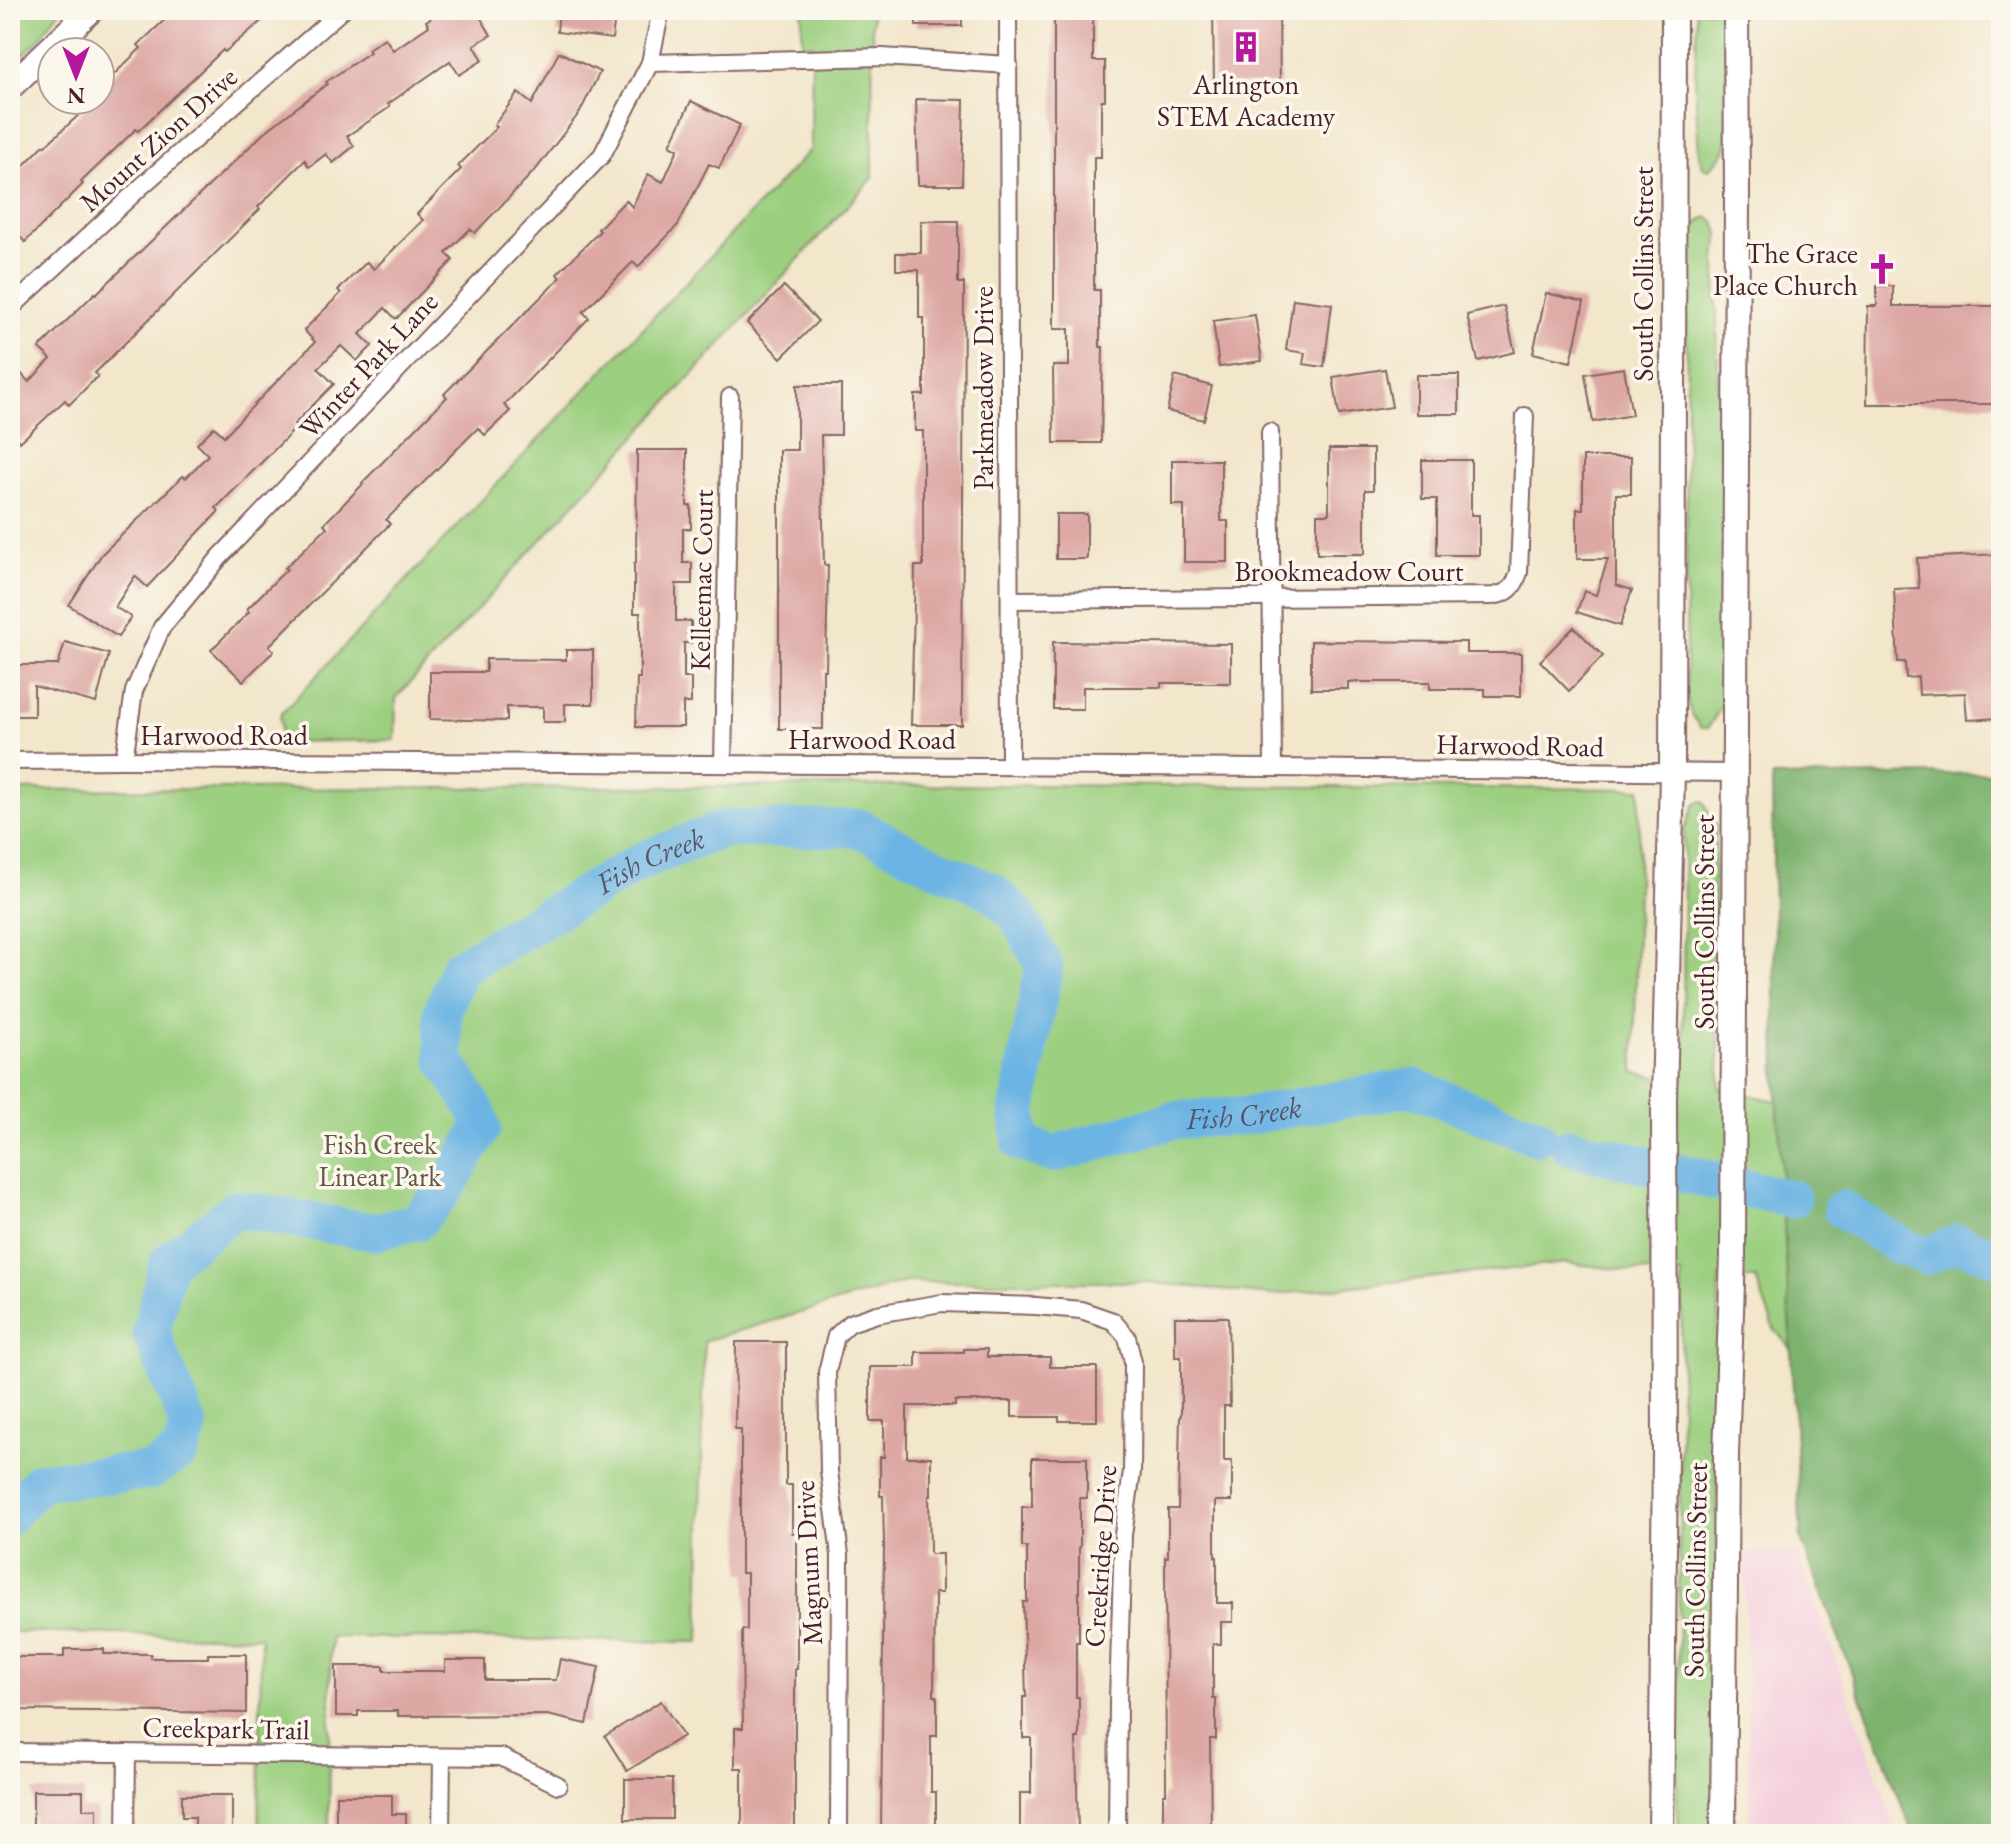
<svg xmlns="http://www.w3.org/2000/svg" width="2011" height="1844" font-family="'EB Garamond',serif">
  <style>
    .built { fill: #f4cfdd }
    .green { fill: #9ccf80; stroke: #737756; stroke-width: 2 }
    .forest { fill: #7db26e; stroke: #64684c; stroke-width: 2 }
    .lines { fill: none; stroke-linecap: round; stroke-linejoin: round }
    .river { stroke: #6cb4e3; stroke-width: 38 }
    .building { fill: #dda8a4 }
    .minor-casing { stroke: #856563; stroke-width: 20 }
    .secondary-casing { stroke: #856563; stroke-width: 28 }
    .minor { stroke: #fff; stroke-width: 16 }
    .secondary { stroke: #fff; stroke-width: 24 }
    .labels { text-anchor: middle; stroke-width: 7; stroke-linejoin: round; paint-order: stroke }
    .poi-label { font-size: 28px; fill: #4a1f2b; stroke: #fbf7ec }
    .street-label { font-size: 28px; fill: #4a1f2b; stroke: #fbf7ec }
    .park-label { font-size: 28px; fill: #635444; stroke: #fbf7ec }
    .water-label { font-size: 30px; font-style: italic; fill: #56536b; stroke: #fbf7ec }
  </style>
  <rect width="100%" height="100%" fill="#fbf7ec"/>
  <filter id="ink" filterUnits="userSpaceOnUse"><feTurbulence type="fractalNoise" baseFrequency=".0125" numOctaves="2"/><feDisplacementMap in="SourceGraphic" scale="16" xChannelSelector="R" yChannelSelector="G"/><feConvolveMatrix kernelMatrix="1 2 1 2 8 2 1 2 1" color-interpolation-filters="sRGB"/></filter>
  <filter id="wash" filterUnits="userSpaceOnUse"><feTurbulence type="fractalNoise" baseFrequency=".006" numOctaves="4" result="noise"/><feDisplacementMap in="SourceGraphic" scale="32" xChannelSelector="R" yChannelSelector="G"/><feGaussianBlur stdDeviation="1.8" result="paint"/><feColorMatrix in="noise" values="0 0 0 0 0 0 0 0 0 0 0 0 0 0 0 0 0 1.4 0 .05"/><feComposite in="paint" operator="in"/></filter>
  <g filter="url(#wash)">
    <rect width="100%" height="100%" fill="#f2e6cb"/>
    <path class="built" d="M1797 1552 1898 1834H1750L1744 1553Z"/>
    <g class="green">
      <path d="M13 10H60L38 40 10 68V13Z"/>
      <path d="M802 10H872L873 178 396 698 395 740 282 742 280 715 811 149 812 44H802Z"/>
      <path d="M1696 10H1728V143L1723 155 1710 169 1704 168 1699 157 1695 82 1697 21Z"/>
      <path d="M1707 217 1713 220 1719 232 1716 260 1718 388 1726 429V699L1708 728H1701L1692 715 1686 699 1687 250C1689 236 1693 223 1707 217Z"/>
      <path d="M1035 785 1640 789 1634 1072 1683 1082 1684 831 1695 803 1703 801 1716 826 1714 876 1720 1089 1792 1104 1976 1562 1774 1329 1756 1279 1719 1277 1714 1834H1680L1677 1804 1682 1274 1625 1270 1567 1263 1271 1295 1146 1282H905L704 1341 699 1642 331 1637 329 1834H259L261 1637 10 1632V790Z"/>
    </g>
    <path class="forest" d="M2001 773V1834H1913L1801 1539 1776 1074 1772 777Z"/>
    <g class="lines">
      <g class="river">
        <path d="M1570 1147 1792 1199"/>
        <path d="M1842 1209 1900 1246 1926 1256 1958 1243 2001 1258"/>
        <path id="s1" d="M10 1515 40 1481 151 1471 180 1452 189 1426 151 1333 168 1262 236 1209 374 1232 417 1222 446 1188 482 1128 476 1110 445 1060 442 1012 459 968 643 860 724 829 859 828 930 864 991 891 1017 915 1044 966 1018 1110 1021 1143 1054 1154 1175 1120 1247 1116 1413 1087 1538 1137"/>
      </g>
    </g>
    <g id="blocks">
      <g class="building">
        <path d="M175 10H274L225 52 223 50 138 131 136 129 81 182 83 184 25 242 18 235 10 244V179L44 145 45 146 95 100H100V88L141 48 138 45Z"/>
        <path d="M444 10H476L491 35 474 45 483 60 459 75 450 61 388 104 390 107 347 136 354 146 333 163 326 154 309 167 305 160 258 207 260 209 95 373 98 376 69 405 65 400 20 442 10 431V362L29 382 51 359 39 348 95 293 96 294 265 132 327 84 326 82 370 52 368 49 385 38 393 50 429 26 426 21Z"/>
        <path d="M559 10H616L612 39 557 32Z"/>
        <rect x="916" y="10" width="46" height="16"/>
        <path d="M1054 10H1093V61H1105V100H1101V157H1094V290H1100V347H1103L1101 443H1054L1053 366H1069V329H1054Z"/>
        <path d="M1213 10H1279L1280 84H1214Z"/>
        <path d="M559 52 600 72 580 112 537 168 475 233 470 229 446 253 453 260 396 319 385 308 360 334 372 346 357 361 341 346 318 368 334 384 294 424 297 427 216 508 219 511 147 587 135 576 115 607 131 617 118 637 69 605 102 554 183 476 186 478 208 455 197 444 214 427 224 436 315 342 304 330 341 293 338 290 367 262 374 269 423 220 417 214 461 169 458 166 497 127 494 125 518 93 532 104Z"/>
        <path d="M916 99 964 100 962 185H918Z"/>
        <path d="M691 101 740 125 719 168 709 164 678 225 638 267 633 262 583 312 589 318 504 405 510 411 485 435 478 428 386 520 390 524 269 646 274 651 243 681 211 650 249 612 247 609 287 569 285 568 327 527 324 524 363 484 362 483 447 397 444 394 560 278 557 274 600 231 598 229 626 200 632 207 648 174 663 182 678 149 670 145Z"/>
        <path d="M921 221H958V283H964L962 725H911L915 566H923V431H915V395H924V318H919V270H896V253H921Z"/>
        <path d="M784 286 818 321 781 358 747 323Z"/>
        <path d="M1877 286H1893V306H2001V404H1867L1868 306H1877Z"/>
        <path d="M1546 293 1584 302 1571 362 1533 353Z"/>
        <path d="M1293 299 1332 304 1324 367 1303 364 1305 353 1286 350Z"/>
        <path d="M1504 306 1515 352 1478 361 1467 315Z"/>
        <path d="M1255 315 1262 361 1219 367 1213 321Z"/>
        <path d="M1624 368 1632 415 1593 422 1585 374Z"/>
        <path d="M1385 369 1392 407 1339 415 1333 377Z"/>
        <rect x="1416" y="375" width="43" height="39"/>
        <path d="M1175 376 1212 386 1204 420 1167 411Z"/>
        <path d="M797 385H841V435H821L824 565H828L826 670H823V729H779V450H797Z"/>
        <path d="M1329 449H1373V490H1365V554H1317V514H1329Z"/>
        <path d="M637 450H687V506H691V529H683V563H692V584H676V621H691V643H684V678H691V703H683V727H636L637 678H640V613H634V563H636Z"/>
        <path d="M1583 457H1631V494H1616V585L1632 590 1620 626 1577 612 1584 591 1596 595 1608 559H1577V509H1583Z"/>
        <path d="M1172 460H1221V521H1228V562H1184V505H1172Z"/>
        <path d="M1422 460H1471V515H1479V555H1437V499H1422Z"/>
        <rect x="1056" y="514" width="31" height="45"/>
        <path d="M2001 554V718L1967 720 1965 693 1919 695 1918 677 1906 678 1905 662H1898L1894 589 1919 588 1917 558Z"/>
        <path d="M1574 627 1603 656 1569 691 1540 661Z"/>
        <path d="M1311 641 1466 642V653H1521V696H1485V689H1430V682H1348V689H1311Z"/>
        <path d="M65 642 109 654 96 703 34 686V716H10V665H58Z"/>
        <path d="M1053 642 1231 644V683H1161V687H1083V709H1053Z"/>
        <path d="M566 650H593V704H565V722H543V707H507V721L430 719V672H486V659L566 660Z"/>
        <path d="M1175 1317H1228L1230 1406H1224V1461H1232V1501H1215V1557H1217V1603H1233V1622H1221V1644H1213V1699H1216V1739H1210L1211 1834H1163V1794H1166L1165 1557H1168V1509H1178L1180 1416 1181 1415V1357H1175Z"/>
        <path d="M736 1342H786V1485H792V1533H797V1669H795V1834H742V1768H735V1728H743L742 1630H747V1573H741V1429H735Z"/>
        <path d="M964 1349H987V1357H1050V1367H1097V1421H1059V1417H1012V1401H955V1406H907V1457H931V1496H929L930 1554H942V1593H935L934 1696H937V1736H931V1792H936V1831H881L884 1545 883 1496H880V1457H884V1421H870V1367H916V1352H964Z"/>
        <path d="M1032 1458H1087V1498H1080V1547H1079V1642H1076V1697H1079V1738H1076L1078 1832H1020V1793H1031V1738H1023V1697H1026L1023 1602H1027V1547H1022V1507H1032Z"/>
        <path d="M64 1649H104V1654H151V1658H208V1654H246V1713L13 1710V1657H64Z"/>
        <path d="M560 1659 599 1667 587 1724 547 1715 398 1716V1711H358V1716H336V1666H384V1671H445V1660H485V1680H556Z"/>
        <path d="M661 1701 683 1736 627 1771 605 1736Z"/>
        <rect x="625" y="1779" width="47" height="40"/>
        <path d="M33 1791H83V1809H97V1832H33Z"/>
        <path d="M182 1795H232V1833H195V1817H182Z"/>
        <path d="M336 1795H392V1814H406V1834H336Z"/>
      </g>
    </g>
  </g>
  <g filter="url(#ink)">
    <use href="#blocks" fill-opacity="0" stroke="#856563" stroke-width="2"/>
    <g class="lines">
      <defs>
        <g id="minor">
          <path d="M1008 10 1010 766"/>
          <path d="M650 63 882 57 1009 65"/>
          <path d="M10 309 143 185 342 10"/>
          <path d="M1270 432 1273 768"/>
          <path d="M1010 600 1493 596C1509 593 1514 588 1519 572L1525 416"/>
          <path d="M124 760 134 691 162 627 220 557 602 155 650 63 661 10"/>
          <path d="M10 761 124 760 1273 768 1734 773"/>
          <path d="M723 764 730 397"/>
          <path d="M10 1752 501 1757 558 1785"/>
          <path d="M126 1834 127 1753"/>
          <path d="M441 1834 442 1757"/>
          <path d="M839 1834 840 1555 829 1471 827 1372 836 1336 850 1323 877 1314 942 1303 1036 1306 1081 1310 1113 1321 1127 1337 1133 1362 1132 1472 1123 1535 1118 1700 1117 1834"/>
        </g>
        <g id="secondary">
          <path d="M10 87 91 10"/>
          <path d="M1661 1834 1665 1453 1664 1100 1672 773 1674 10"/>
          <path d="M1723 1834 1726 1454 1733 1255 1737 196 1736 10"/>
        </g>
      </defs>
      <use href="#minor" class="minor-casing"/>
      <use href="#secondary" class="secondary-casing"/>
      <use href="#minor" class="minor"/>
      <use href="#secondary" class="secondary"/>
    </g>
  </g>
  <defs>
    <symbol id="building-bare" viewBox="-9 -9 18 18"><path d="M-4-6H4V6H1V3H-1V6H-4ZM-2.5-4.3h1.7v1.8h-1.7ZM.8-4.3h1.7v1.8H.8ZM-2.5-1h1.7V.8h-1.7ZM.8-1h1.7V.8H.8Z" fill="#b5179e" stroke="#fbf7ec" stroke-width="2.5" paint-order="stroke"/></symbol>
    <symbol id="church-bare" viewBox="-9 -9 18 18"><path d="M-1.2-6h2.4v3.5h3.3v2.4h-3.3V6h-2.4V-.1h-3.3v-2.4h3.3Z" fill="#b5179e" stroke="#fbf7ec" stroke-width="2.5" paint-order="stroke"/></symbol>
  </defs>
  <g fill-rule="evenodd">
    <use href="#building-bare" x="1224" y="25" width="44" height="44"/>
    <use href="#church-bare" x="1860" y="247" width="44" height="44"/>
  </g>
  <g class="labels">
    <g class="poi-label">
      <text x="1246" y="94">Arlington<tspan x="1246" dy="32">STEM Academy</tspan></text>
      <text x="1858" y="263" text-anchor="end">The Grace<tspan x="1858" dy="32">Place Church</tspan></text>
    </g>
    <g class="street-label">
      <text transform="translate(158 139) rotate(-42)" y="10">Mount Zion Drive</text>
      <text transform="translate(1643 274) rotate(-90)" y="10">South Collins Street</text>
      <text transform="translate(368 365) rotate(-47)" y="10">Winter Park Lane</text>
      <text transform="translate(983 388) rotate(-90)" y="10">Parkmeadow Drive</text>
      <text x="1349" y="581">Brookmeadow Court</text>
      <text transform="translate(701 580) rotate(-89)" y="10">Kelleemac Court</text>
      <text x="224" y="745">Harwood Road</text>
      <text x="872" y="749">Harwood Road</text>
      <text transform="translate(1520 745) rotate(1)" y="10">Harwood Road</text>
      <text transform="translate(1704 922) rotate(-90)" y="10">South Collins Street</text>
      <text transform="translate(1100 1556) rotate(-86)" y="10">Creekridge Drive</text>
      <text transform="translate(808 1563) rotate(-93)" y="10">Magnum Drive</text>
      <text transform="translate(1695 1570) rotate(-89)" y="10">South Collins Street</text>
      <text transform="translate(226 1728) rotate(1)" y="10">Creekpark Trail</text>
    </g>
    <g class="park-label">
      <text x="380" y="1154">Fish Creek<tspan x="380" dy="32">Linear Park</tspan></text>
    </g>
    <g class="water-label">
      <text dy="10" stroke="none"><textPath href="#s1" startOffset="1170">Fish Creek</textPath></text>
      <text dy="10" stroke="none"><textPath href="#s1" startOffset="2034">Fish Creek</textPath></text>
    </g>
  </g>
  <rect width="2011" height="1844" fill="none" stroke="#fbf7ec" stroke-width="40"/>
  <g transform="translate(76 76) rotate(180)"><circle r="38" fill="#fbf7ec" stroke="#b4a19f" stroke-width="2"/>
  <path d="M0-6L14 30L0 20L-14 30Z" fill="#b5179e"/>
  <text y="-12" font-size="22" font-weight="bold" text-anchor="middle" fill="#4a1f2b">N</text>
  </g>
</svg>
